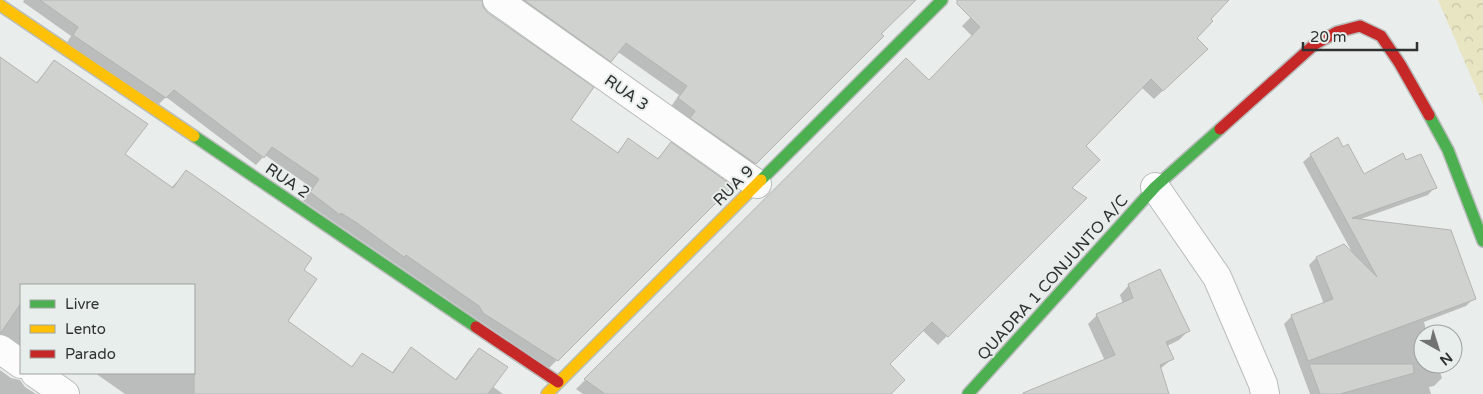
<svg xmlns="http://www.w3.org/2000/svg" width="1483" height="394" font-family="'Varela Round',sans-serif">
  <style>
    .park { fill: url(#park-crowns) }
    .shadow { fill: #0003 }
    .building { fill: #d0d2d0; stroke: #b2b4b2 }
    .lines { fill: none; stroke-linecap: round; stroke-linejoin: round }
    .street-casing { stroke: #b9bcbb; stroke-width: 30 }
    .fast-casing { stroke: #b9bcbb; stroke-width: 14 }
    .slow-casing { stroke: #b9bcbb; stroke-width: 14 }
    .jam-casing { stroke: #b9bcbb; stroke-width: 14 }
    .street { stroke: #fcfcfc; stroke-width: 28 }
    .fast { stroke: #4caf50; stroke-width: 11 }
    .slow { stroke: #ffc107; stroke-width: 11 }
    .jam { stroke: #c62828; stroke-width: 11 }
    .labels { text-anchor: middle; stroke-width: 4; stroke-linejoin: round; paint-order: stroke }
    .street-label { font-size: 16px; fill: #2f3231; stroke: #e8eeeb }
  </style>
  <defs>
    <pattern id="park-crowns" width="20" height="18" patternUnits="userSpaceOnUse" patternTransform="scale(1.25)"><rect width="20" height="18" fill="#e8e5c2"/><path d="M2 6a3 3 0 1 1 6 0M12 15a3 3 0 1 1 6 0" fill="none" stroke="#c7c5a7"/></pattern>
  </defs>
  <rect width="100%" height="100%" fill="#e9edeb"/>
  <path class="park" d="M1438 0H1483V104Z"/>
  <g class="shadow">
    <path d="M24 0H442L570 120 616 154 628 140 657 159 671 144 731 186 549 368 303 201 312 188 265 155 256 165 166 97 157 106 66 44 71 36 23 2Z"/>
    <path d="M515 0H914L879 34 882 36 746 172 670 108 679 95 618 52 601 70Z"/>
    <path d="M988 0H1228L1209 19 1195 38 1197 58 1154 99 1141 87 1085 146 1070 188 1085 198 938 345 922 330 888 364 890 394H583L576 389 906 60 929 82 972 36 962 26Z"/>
    <path d="M0 59 35 84 54 62 123 154 171 188 186 172 303 270 287 322 351 367 363 354 391 374 402 359 411 349 455 380 470 359 479 349 492 386 503 394H125L95 373H194V285H21V362L0 346Z"/>
    <path d="M1342 149 1363 176 1405 161 1435 187 1428 195 1358 220 1474 298 1466 306 1424 322 1427 334H1423V364H1437L1442 378 1434 386 1429 387 1431 394H1310L1284 324 1292 316 1324 304 1309 265 1316 258 1353 254 1303 162 1311 155Z"/>
    <path d="M1129 285 1188 331 1179 340 1167 346 1172 359 1160 369 1168 394H1037L1105 361 1088 324 1097 315 1123 304 1120 295Z"/>
    <path d="M0 370 11 378 20 380 25 387 36 394H0Z"/>
  </g>
  <g class="building">
    <path d="M40 0H482L483 7 488 13 594 87 571 120 618 153 628 138 658 159 671 142 733 186 558 361 483 313 479 306 436 276 406 255 404 257 357 223 341 213 340 215 310 192 319 179 272 147 264 158 174 90 166 98 73 35 78 27Z"/>
    <path d="M524 0H916L881 34 884 36 756 164 690 118 695 111 678 98 687 86 626 43 611 62Z"/>
    <path d="M957 0H1229L1211 19 1213 21 1197 38 1208 49 1163 91 1151 79 1086 146 1100 160 1072 188 1087 198 948 337 932 322 890 364 905 380 891 394H605L584 379 906 58 929 80 980 27 957 4Z"/>
    <path d="M0 57 37 83 54 60 148 124 125 154 173 188 186 170 312 258 304 270 317 279 288 321 352 367 362 353 393 373 411 347 456 380 479 348 508 367 488 394H194V285H21V303L0 334Z"/>
    <path d="M1338 137 1343 147 1348 144 1364 174 1403 153 1406 160 1421 154 1437 188 1352 218 1451 230 1476 299 1308 361 1291 315 1333 299 1316 257 1344 244 1377 277 1310 154Z"/>
    <path d="M1160 269 1190 331 1166 342 1174 359 1160 365 1169 394H1023V393L1115 355 1096 314 1133 298 1128 284Z"/>
    <path d="M1309 364H1413L1414 373 1340 394H1320Z"/>
  </g>
  <g class="lines">
    <defs>
      <g id="street">
        <path d="M497 0 757 184"/>
        <path d="M1155 187 1217 277 1263 384 1265 394"/>
        <path d="M0 349 21 364"/>
        <path d="M35 373 65 394"/>
      </g>
      <g id="fast">
        <path d="M1429 115 1448 150 1483 241"/>
        <path d="M194 136 476 327"/>
        <path d="M761 180 942 0"/>
        <path d="M968 394 1155 187 1220 129"/>
      </g>
      <g id="slow">
        <path d="M0 5 194 136"/>
        <path d="M547 394 761 180"/>
      </g>
      <g id="jam">
        <path d="M1220 129 1315 44 1337 32 1360 26 1381 36 1400 64 1429 115"/>
        <path d="M476 327 558 382"/>
      </g>
    </defs>
    <use href="#street" class="street-casing"/>
    <use href="#fast" class="fast-casing"/>
    <use href="#slow" class="slow-casing"/>
    <use href="#jam" class="jam-casing"/>
    <use href="#street" class="street"/>
    <use href="#fast" class="fast"/>
    <use href="#slow" class="slow"/>
    <use href="#jam" class="jam"/>
  </g>
  <g class="labels">
    <g class="street-label">
      <text transform="translate(627 92) rotate(35)" y="6">RUA 3</text>
      <text transform="translate(288 180) rotate(34)" y="6">RUA 2</text>
      <text transform="translate(733 185) rotate(-45)" y="6">RUA 9</text>
      <text transform="translate(1052 277) rotate(-48)" y="6">QUADRA 1 CONJUNTO A/C</text>
    </g>
  </g>
  <rect x="20" y="284" width="175" height="90" fill="#e8eeeb" stroke="#9ea3a1"/>
  <rect x="30" y="300" width="25" height="8" fill="#4caf50" stroke="#9ea3a1"/>
  <text x="65" y="309" font-size="15" fill="#2f3231">Livre</text>
  <rect x="30" y="325" width="25" height="8" fill="#ffc107" stroke="#9ea3a1"/>
  <text x="65" y="334" font-size="15" fill="#2f3231">Lento</text>
  <rect x="30" y="350" width="25" height="8" fill="#c62828" stroke="#9ea3a1"/>
  <text x="65" y="359" font-size="15" fill="#2f3231">Parado</text>
  <g transform="translate(1438 349) rotate(141)"><circle r="24" fill="#e8eeeb" stroke="#9ea3a1"/>
  <path d="M0-4L9 19L0 12L-9 19Z" fill="#707372"/>
  <text y="-8" font-size="14" font-weight="bold" text-anchor="middle" fill="#2f3231">N</text>
  </g>
  <path d="M1303 42v8h114v-8" fill="none" stroke="#2f3231" stroke-width="2.5"/>
  <text x="1310" y="42" font-size="15" fill="#2f3231" stroke="#e8eeeb" stroke-width="4" paint-order="stroke">20 m</text>
</svg>
